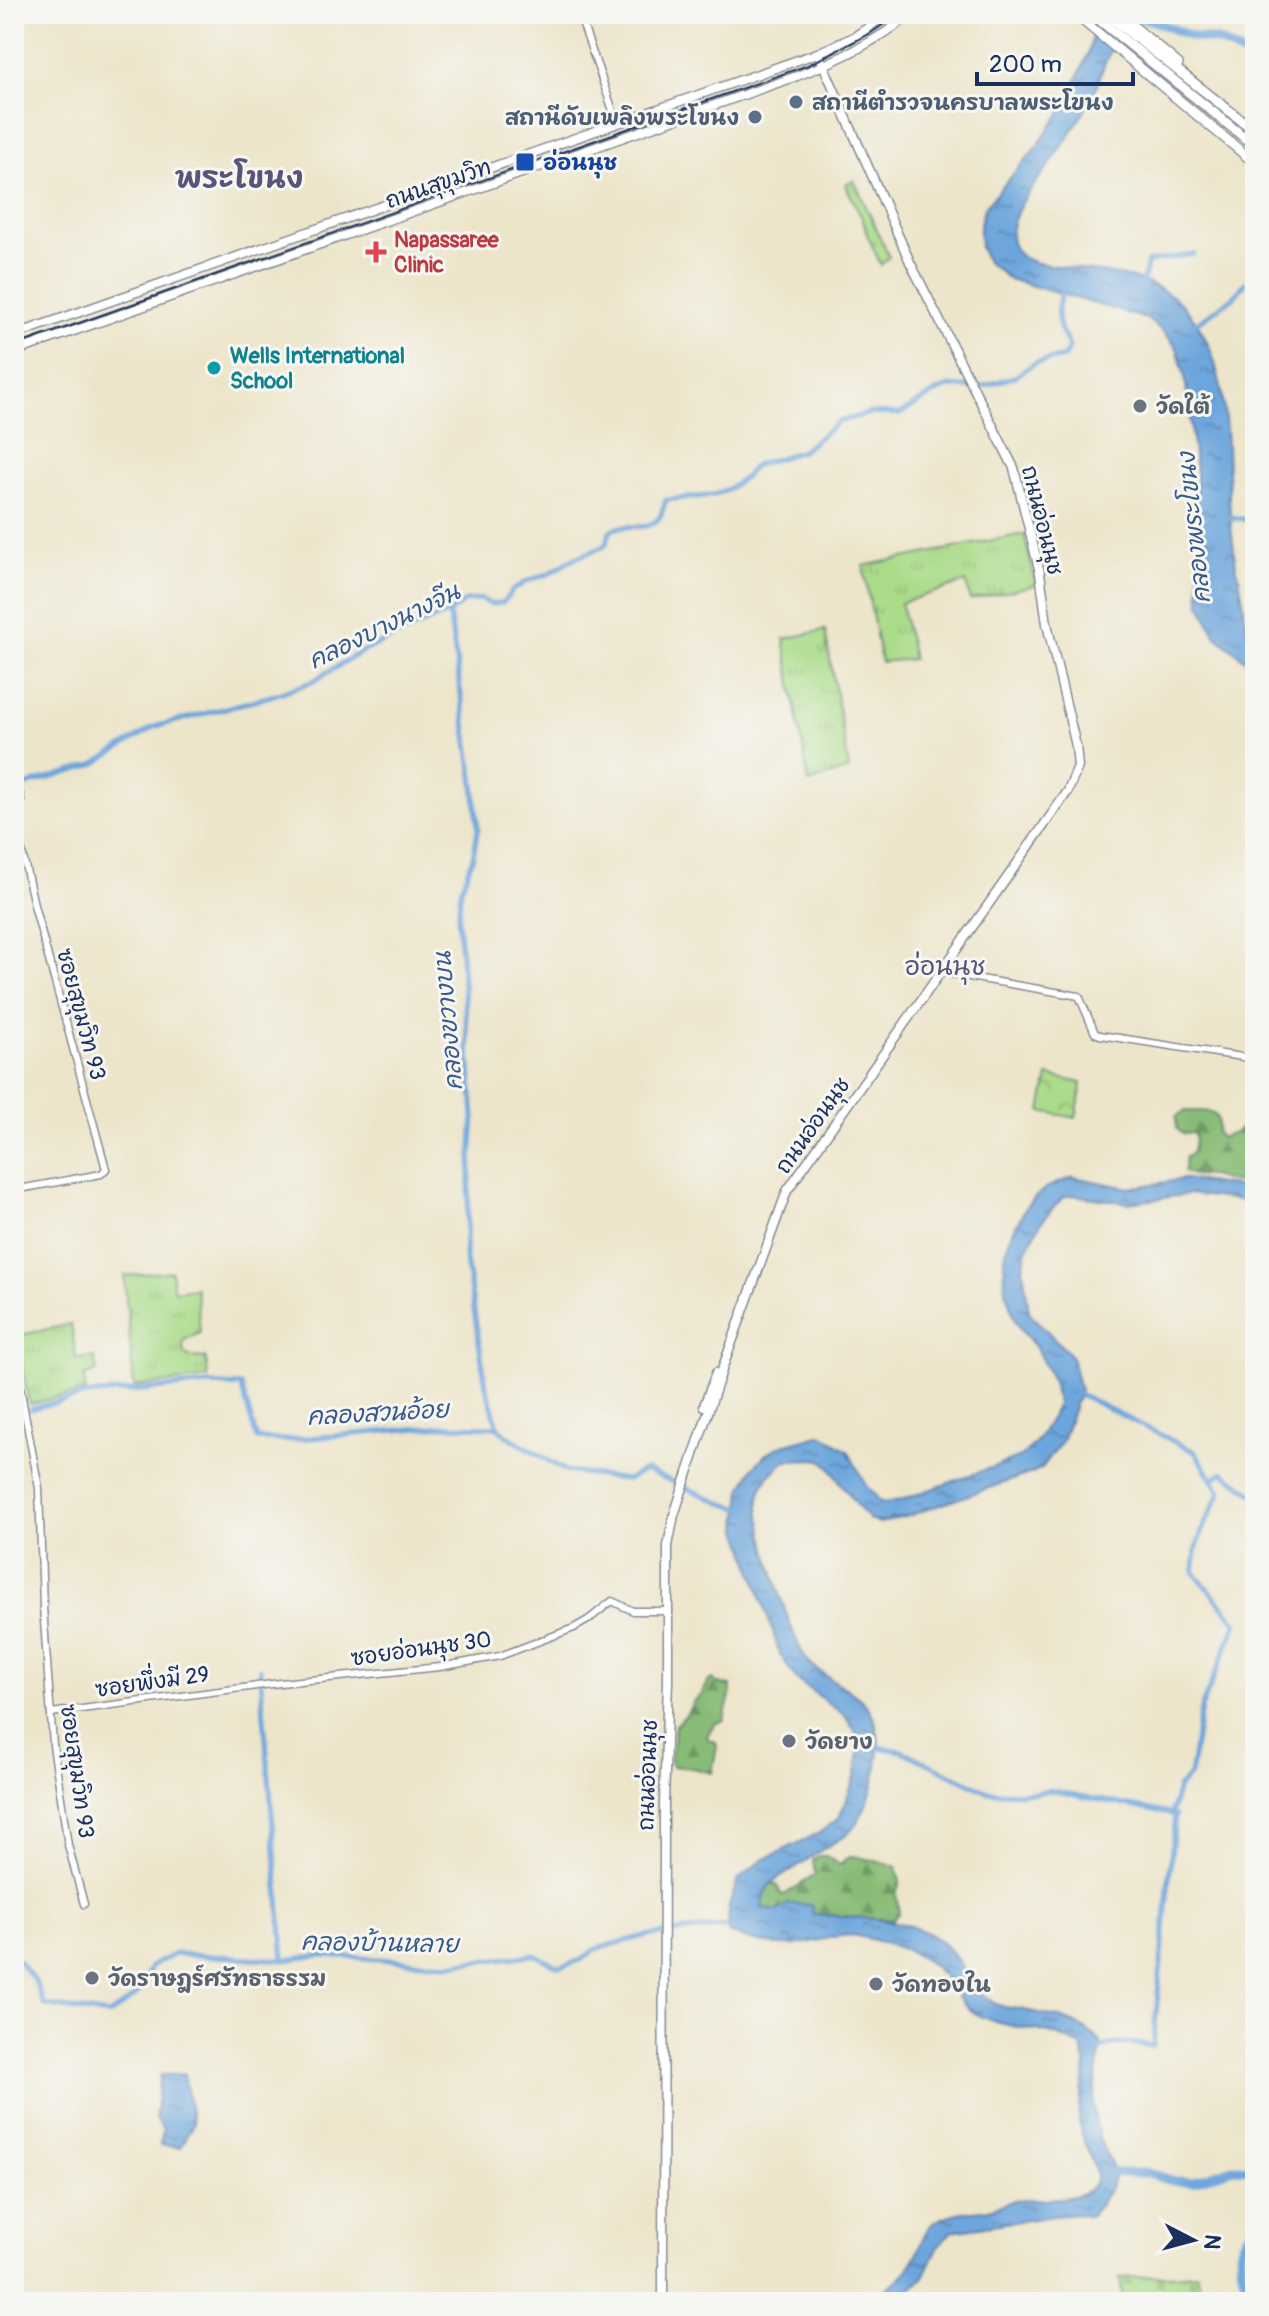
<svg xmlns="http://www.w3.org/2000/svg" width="1269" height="2316" font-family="Pangolin,'Playpen Sans Thai',sans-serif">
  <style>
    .grass { fill: url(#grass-tufts); stroke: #638674; stroke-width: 2 }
    .forest { fill: url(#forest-firs); stroke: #52766a; stroke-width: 2 }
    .cemetery { fill: url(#cemetery-stones); stroke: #638674; stroke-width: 2 }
    .park { fill: url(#park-crowns); stroke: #638674; stroke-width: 2 }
    .water { fill: url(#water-ripples); stroke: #446a9d; stroke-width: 2 }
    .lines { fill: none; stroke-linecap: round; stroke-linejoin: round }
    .canal { stroke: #6da6dc; stroke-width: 5 }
    .river { stroke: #6da6dc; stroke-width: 9 }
    .minor-casing { stroke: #848a94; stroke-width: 9 }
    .major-casing { stroke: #848a94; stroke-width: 11 }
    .highway-casing { stroke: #848a94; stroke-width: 12 }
    .minor { stroke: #fff; stroke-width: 6 }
    .major { stroke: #fff; stroke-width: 8 }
    .highway { stroke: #fff; stroke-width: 9 }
    .rail { stroke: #1b2f5e; stroke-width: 2 }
    .service-dot { fill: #5c6f8a; stroke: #f6f6f2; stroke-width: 3 }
    .transit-dot { fill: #1a4fb4; stroke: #f6f6f2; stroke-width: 3 }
    .health-dot { fill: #e0444e; stroke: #f6f6f2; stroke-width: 3 }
    .culture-dot { fill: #0f9aa8; stroke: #f6f6f2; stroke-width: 3 }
    .worship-dot { fill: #6b7280; stroke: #f6f6f2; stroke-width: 3 }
    .labels { text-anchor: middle; stroke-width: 6; stroke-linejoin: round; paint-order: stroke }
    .service-label { font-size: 22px; font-weight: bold; fill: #4e5e75; stroke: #f6f6f2; text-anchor: start }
    .transit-label { font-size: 22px; font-weight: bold; fill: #164399; stroke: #f6f6f2; text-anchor: start }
    .street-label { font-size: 22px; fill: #1b2f5e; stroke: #f6f6f2 }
    .health-label { font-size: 22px; font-weight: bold; fill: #be3a42; stroke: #f6f6f2; text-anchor: start }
    .culture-label { font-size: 22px; font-weight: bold; fill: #0d838f; stroke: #f6f6f2; text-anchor: start }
    .worship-label { font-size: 22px; font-weight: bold; fill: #5b616d; stroke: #f6f6f2; text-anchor: start }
    .water-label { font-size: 24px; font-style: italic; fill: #38598a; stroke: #f6f6f2 }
    .quarter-label { font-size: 26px; fill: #5a547b; stroke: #f6f6f2 }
    .district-label { font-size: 30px; font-weight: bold; fill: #5a547b; stroke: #f6f6f2 }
  </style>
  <defs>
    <pattern id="grass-tufts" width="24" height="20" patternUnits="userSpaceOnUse" patternTransform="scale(2)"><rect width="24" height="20" fill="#abdc8a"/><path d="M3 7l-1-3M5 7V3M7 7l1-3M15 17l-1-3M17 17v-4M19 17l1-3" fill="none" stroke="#93bd7a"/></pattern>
    <pattern id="forest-firs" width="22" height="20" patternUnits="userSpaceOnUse" patternTransform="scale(2)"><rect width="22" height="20" fill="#88bc76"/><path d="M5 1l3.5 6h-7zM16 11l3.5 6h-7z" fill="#6e9964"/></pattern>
    <pattern id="cemetery-stones" width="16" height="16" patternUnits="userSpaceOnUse" patternTransform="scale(2)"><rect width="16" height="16" fill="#abdc8a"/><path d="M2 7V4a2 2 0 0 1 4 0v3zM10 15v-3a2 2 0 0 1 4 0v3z" fill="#93bd7a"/></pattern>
    <pattern id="park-crowns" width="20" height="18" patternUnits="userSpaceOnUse" patternTransform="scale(2)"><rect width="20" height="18" fill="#abdc8a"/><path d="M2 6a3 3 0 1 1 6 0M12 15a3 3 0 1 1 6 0" fill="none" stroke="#93bd7a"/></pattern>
    <pattern id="water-ripples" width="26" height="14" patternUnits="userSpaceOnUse" patternTransform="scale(2)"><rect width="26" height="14" fill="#6da6dc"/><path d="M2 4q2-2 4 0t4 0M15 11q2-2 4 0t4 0" fill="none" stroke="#5988b6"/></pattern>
  </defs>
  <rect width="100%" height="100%" fill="#f6f6f2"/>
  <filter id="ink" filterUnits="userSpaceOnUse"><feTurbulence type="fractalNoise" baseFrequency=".0125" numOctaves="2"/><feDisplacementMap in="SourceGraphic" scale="16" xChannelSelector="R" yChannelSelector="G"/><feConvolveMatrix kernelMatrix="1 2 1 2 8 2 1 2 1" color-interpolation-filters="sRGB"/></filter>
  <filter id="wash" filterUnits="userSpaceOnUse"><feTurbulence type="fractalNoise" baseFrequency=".006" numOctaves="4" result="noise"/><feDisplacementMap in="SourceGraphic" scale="32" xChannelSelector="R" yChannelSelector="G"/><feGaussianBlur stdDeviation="1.8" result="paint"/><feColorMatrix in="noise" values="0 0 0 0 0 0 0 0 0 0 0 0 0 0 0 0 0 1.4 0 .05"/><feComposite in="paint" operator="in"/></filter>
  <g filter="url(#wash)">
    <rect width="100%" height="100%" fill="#ede5ca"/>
    <g class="grass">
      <path d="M1024 534 1036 585 970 600 966 582 901 603 913 659 881 662 863 566Z"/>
      <path d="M825 630 849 769 809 783 784 639Z"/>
      <path d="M171 1271 174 1291 196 1288 200 1333 184 1340 183 1351 188 1357 206 1358 208 1378 134 1387 124 1276Z"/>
      <path d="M71 1324 76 1359 94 1357 97 1372 84 1377 86 1391 29 1404 16 1336Z"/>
    </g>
    <g class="forest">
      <path d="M1185 1111C1194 1112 1214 1108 1217 1119 1219 1123 1217 1128 1217 1133L1221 1138 1237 1132 1255 1113V1138L1251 1145 1255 1157V1184L1233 1182 1211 1176 1194 1175 1184 1172 1185 1158 1193 1152 1195 1139 1194 1133 1183 1134 1177 1129 1176 1116Z"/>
      <path d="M712 1679 718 1684 731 1686V1691L724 1720 714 1724 707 1736 708 1739 716 1742 717 1746 712 1773 692 1768 672 1766 670 1761 675 1726 687 1714 694 1701 702 1695 708 1682Z"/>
      <path d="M819 1856H826L838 1864H842L845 1859 854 1856 896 1866 900 1882 896 1895 899 1913 893 1920 813 1914 811 1906 777 1911 762 1908 766 1890 770 1884 777 1885 781 1894 784 1895 815 1875 813 1860Z"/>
    </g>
    <path class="cemetery" d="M1197 2273 1205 2302H1123L1120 2278Z"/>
    <g class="park">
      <path d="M854 180 889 257 881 265 868 237 863 220 845 184Z"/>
      <path d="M1048 1076 1082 1083 1076 1118 1041 1111Z"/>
    </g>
    <g class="water">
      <path d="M1099 14H1127C1124 32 1112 46 1105 63 1100 74 1098 86 1092 97 1083 115 1071 132 1061 149 1045 173 1010 208 1011 237 1012 247 1018 256 1028 260 1038 265 1052 265 1063 267 1103 273 1152 274 1182 305 1233 356 1225 446 1230 513 1231 531 1234 549 1236 567L1239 575 1248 634 1255 640V668L1215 635 1200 602 1196 473 1185 377 1177 348 1164 332 1147 319 1009 279 987 262 980 247 979 229 984 208 1036 148 1066 105 1088 54Z"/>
      <path d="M1073 1177 1129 1188 1184 1179 1234 1186H1255V1202L1189 1194 1130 1203 1072 1195 1063 1197 1042 1221 1027 1249 1023 1268 1029 1312 1072 1357 1080 1391 1062 1441 1042 1468 1032 1473 905 1517 880 1523 870 1520 864 1514 826 1463 818 1459 786 1460C774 1471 761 1481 759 1499 757 1525 791 1642 808 1661 824 1679 850 1686 866 1705 892 1734 874 1809 847 1834 841 1839 833 1843 826 1847 808 1859 789 1872 770 1884L766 1891 762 1908 777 1911 788 1904 811 1905 813 1914C855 1918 922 1915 951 1952 967 1971 971 1988 994 2003 1002 2008 1015 2008 1024 2010 1051 2015 1082 2021 1101 2042 1100 2065 1092 2087 1094 2110 1095 2120 1098 2131 1100 2140 1105 2156 1120 2169 1111 2186 1106 2197 1097 2207 1090 2217L1076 2214 1053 2216 952 2231 938 2247 924 2277 912 2289 896 2302H872C881 2290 899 2282 908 2269 929 2242 914 2223 958 2213 969 2211 979 2211 989 2209 997 2207 1005 2203 1013 2201 1034 2196 1101 2207 1096 2172 1089 2152 1077 2131 1079 2109 1081 2084 1091 2071 1081 2046 1068 2039 1055 2034 1041 2031 1017 2026 991 2025 970 2010 960 2002 952 1987 943 1976 923 1952 891 1944 862 1937 840 1931 816 1943 795 1945 772 1947 750 1940 728 1933L729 1906 738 1880 761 1861 819 1833 839 1818 856 1775 859 1751 855 1730 844 1715 797 1680 780 1654 738 1526 742 1490 752 1469 766 1454 780 1446 822 1434 848 1451 867 1487 882 1503 901 1500 1021 1457 1036 1442 1053 1414 1057 1405 1054 1384 1035 1346 1020 1329 1014 1317 1005 1290 1004 1261 1009 1239 1027 1205 1045 1188Z"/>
      <path d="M184 2074 193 2124 180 2147 160 2145 163 2130 155 2119 160 2075Z"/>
    </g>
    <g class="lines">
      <g class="canal">
        <path d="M1141 286 1148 262 1194 254"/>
        <path d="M1194 325 1234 297 1245 283"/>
        <path d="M1224 516 1255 521"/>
        <path d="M449 612 474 784 478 828 473 857 461 889 458 919 474 1116 465 1254 486 1386 498 1427"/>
        <path d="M14 791 33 783 93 765 154 727 271 696 312 682 361 652 449 612 466 601 481 599 490 604H497L503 602 513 590 527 581 548 574 575 558 603 547 607 542 610 531C624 521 646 534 659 518 662 514 664 505 666 500L714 495 730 488 745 477 755 465 802 451 838 422 870 413 900 414 938 391 949 387H981L1016 376 1035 363 1064 357 1069 348C1068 341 1064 337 1061 330 1056 315 1057 305 1063 291"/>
        <path d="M1075 1392 1195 1452 1221 1493C1207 1518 1194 1542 1194 1572L1237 1623 1201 1708 1190 1775 1178 1787 1171 1814"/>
        <path d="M31 1409 86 1395 209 1384 241 1386 257 1439 287 1440 444 1426 498 1427 506 1435 566 1471 628 1480 642 1471H648L721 1503 744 1509"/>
        <path d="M1213 1480 1223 1472 1255 1495"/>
        <path d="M260 1668 284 1960"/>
        <path d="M873 1746 902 1751 988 1792 1034 1793 1050 1790 1175 1815 1153 2046C1132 2043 1115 2040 1096 2051"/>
        <path d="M14 1958 17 1959 35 1981 44 2005 109 2015C134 1998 141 1996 151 1966L175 1954 286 1960 321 1955 450 1964 535 1955 560 1967 581 1960 596 1949 644 1936 730 1926"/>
      </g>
      <g class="river">
        <path d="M1119 14 1151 20 1193 37 1218 41 1238 52 1255 58"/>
        <path d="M1107 2173H1148L1175 2181 1191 2182 1233 2168 1255 2169"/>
        <path d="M1254 2302C1243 2275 1229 2249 1255 2227"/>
      </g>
    </g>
  </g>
  <g filter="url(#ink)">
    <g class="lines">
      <defs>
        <g id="minor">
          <path d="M579 14 617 122"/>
          <path d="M14 775 21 799 19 821V839L35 909 106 1169 101 1174 14 1190"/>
          <path d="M941 972 1079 996 1095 1033 1100 1035 1255 1059"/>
          <path d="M14 1355 39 1488 43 1607 53 1745 68 1845 84 1904"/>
          <path d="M51 1713 280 1683 440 1667 500 1656 574 1628 588 1620 612 1601 633 1611H669"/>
        </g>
        <g id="major">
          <path d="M14 335 815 54 854 37 888 14"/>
          <path d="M14 352 797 76C838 60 876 42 911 14"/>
          <path d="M704 1406 716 1373"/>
          <path d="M663 2302 664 1803 668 1681V1546L674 1515 724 1364 787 1191 1068 791 1078 767 1076 746 1047 624 1040 573 1014 468 910 262 818 53"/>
        </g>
        <g id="highway">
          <path d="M1075 14 1255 163"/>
          <path d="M1092 14 1255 146"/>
          <path d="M1106 14 1255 131"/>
          <path d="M1119 14 1178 64"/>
        </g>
      </defs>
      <use href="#minor" class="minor-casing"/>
      <use href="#major" class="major-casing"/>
      <use href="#highway" class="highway-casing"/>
      <use href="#minor" class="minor"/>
      <use href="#major" class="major"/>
      <use href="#highway" class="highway"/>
      <path class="rail" d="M14 346 808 65 871 33 899 14"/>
    </g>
  </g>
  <g class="service-dot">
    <circle cx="796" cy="102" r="8"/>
    <circle cx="755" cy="117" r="8"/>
  </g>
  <rect class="transit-dot" x="515" y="152" width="20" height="20" rx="4"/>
  <path class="health-dot" d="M372 240h8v8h8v8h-8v8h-8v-8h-8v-8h8z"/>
  <circle class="culture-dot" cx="214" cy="368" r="8"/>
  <g class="worship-dot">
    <circle cx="1140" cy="406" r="8"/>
    <circle cx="789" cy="1741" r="8"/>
    <circle cx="92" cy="1978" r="8"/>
    <circle cx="876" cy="1984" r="8"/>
  </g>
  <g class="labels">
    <g class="service-label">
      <text x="812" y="110">สถานีตำรวจนครบาลพระโขนง</text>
      <text x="739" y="125" text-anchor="end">สถานีดับเพลิงพระโขนง</text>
    </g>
    <g class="transit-label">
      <text x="543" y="170">อ่อนนุช</text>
    </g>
    <g class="street-label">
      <text transform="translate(438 183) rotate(-19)" y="8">ถนนสุขุมวิท</text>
      <text transform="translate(1043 520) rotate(76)" y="8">ถนนอ่อนนุช</text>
      <text transform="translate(82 1014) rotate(75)" y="8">ซอยสุขุมวิท 93</text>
      <text transform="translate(812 1125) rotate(-55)" y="8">ถนนอ่อนนุช</text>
      <text transform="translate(421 1648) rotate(-8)" y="8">ซอยอ่อนนุช 30</text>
      <text transform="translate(152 1681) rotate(-8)" y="8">ซอยพึ่งมี 29</text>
      <text transform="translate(78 1771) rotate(82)" y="8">ซอยสุขุมวิท 93</text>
      <text transform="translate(647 1775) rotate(-88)" y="8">ถนนอ่อนนุช</text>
    </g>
    <g class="health-label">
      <text x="394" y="247">Napassaree<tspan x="394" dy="25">Clinic</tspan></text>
    </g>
    <g class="culture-label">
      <text x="230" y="363">Wells International<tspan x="230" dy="25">School</tspan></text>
    </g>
    <g class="worship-label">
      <text x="1156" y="414">วัดใต้</text>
      <text x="805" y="1749">วัดยาง</text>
      <text x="108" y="1986">วัดราษฎร์ศรัทธาธรรม</text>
      <text x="892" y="1992">วัดทองใน</text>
    </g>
    <g class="water-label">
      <text transform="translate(1194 528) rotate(-96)" y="8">คลองพระโขนง</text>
      <text transform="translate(384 626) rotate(-26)" y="8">คลองบางนางจีน</text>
      <text transform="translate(448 1021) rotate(-95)" y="8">คลองขวางบน</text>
      <text transform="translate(378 1413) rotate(-3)" y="8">คลองสวนอ้อย</text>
      <text transform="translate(380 1943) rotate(1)" y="8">คลองบ้านหลาย</text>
    </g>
    <g class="quarter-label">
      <text x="945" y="975">อ่อนนุช</text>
    </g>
    <g class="district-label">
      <text x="239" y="188">พระโขนง</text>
    </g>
  </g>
  <rect width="1269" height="2316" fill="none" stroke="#f6f6f2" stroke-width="48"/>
  <g transform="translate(1193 2240) rotate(96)" stroke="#f6f6f2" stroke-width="6" paint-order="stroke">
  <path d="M0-6L14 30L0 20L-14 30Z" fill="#1b2f5e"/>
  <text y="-12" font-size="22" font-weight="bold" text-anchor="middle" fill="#1b2f5e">N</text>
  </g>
  <path d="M977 72v12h156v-12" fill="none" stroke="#1b2f5e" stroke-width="4"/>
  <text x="989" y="72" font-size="24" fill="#1b2f5e" stroke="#f6f6f2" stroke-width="6" paint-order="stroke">200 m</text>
</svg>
